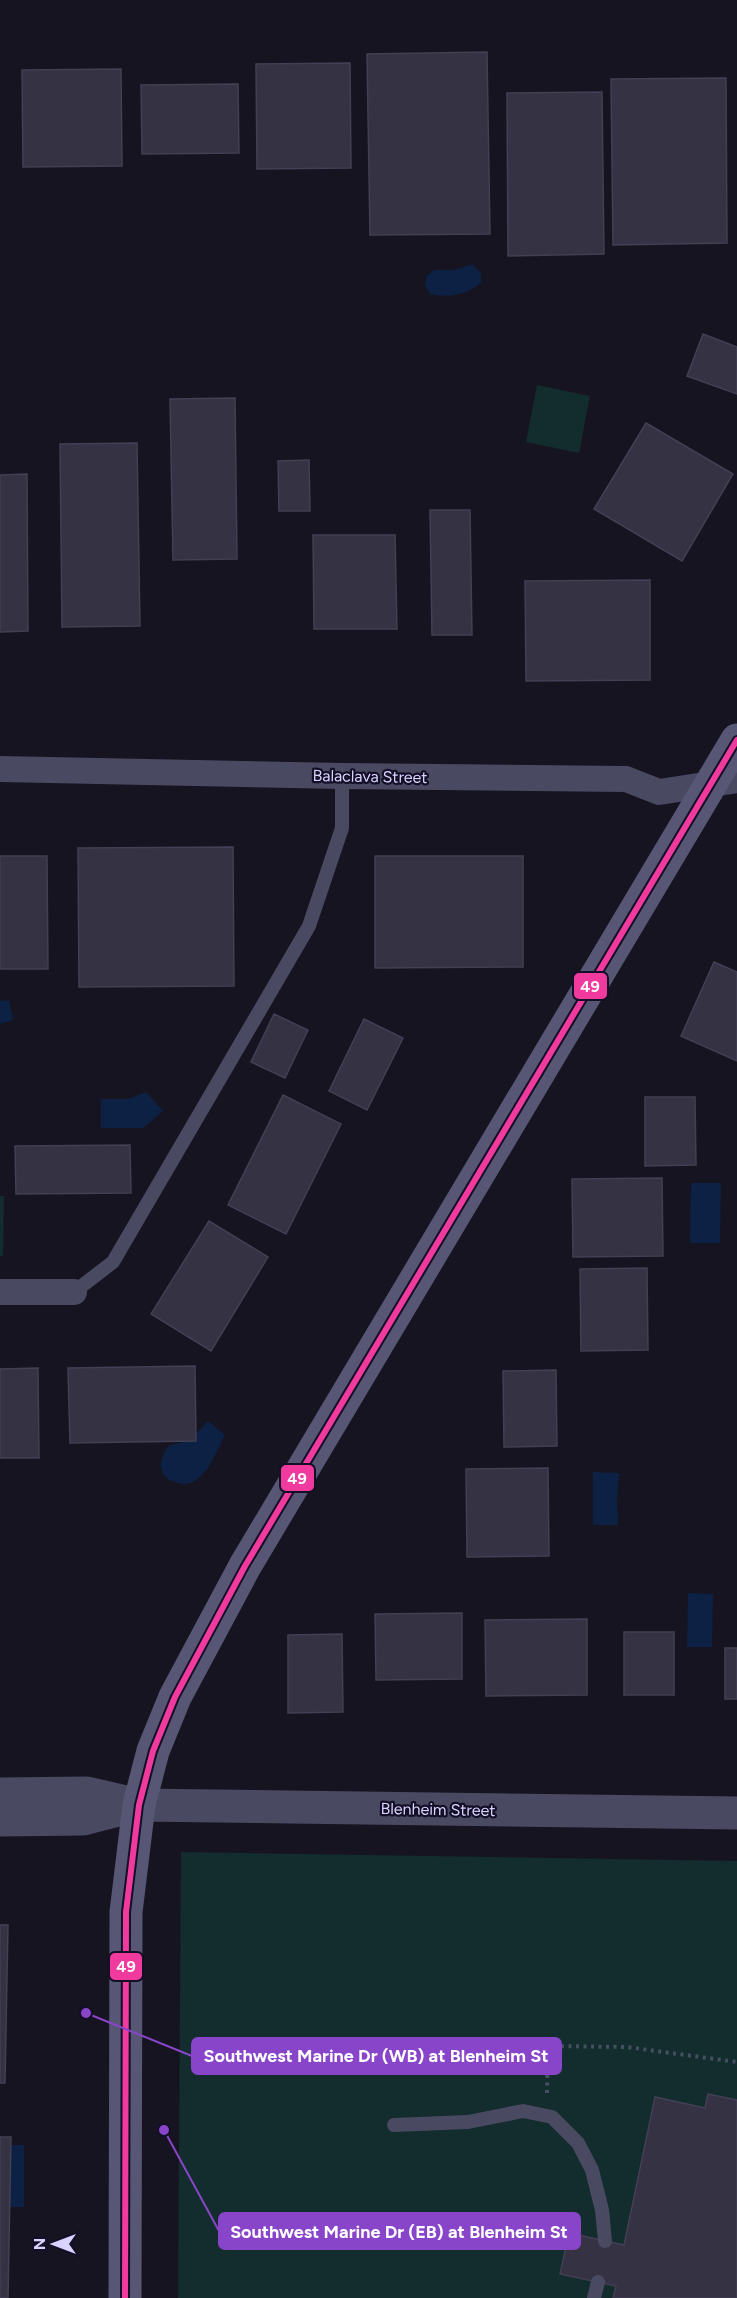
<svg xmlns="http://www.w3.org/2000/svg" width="737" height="2298" font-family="Figtree,sans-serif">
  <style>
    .green { fill: #132c2d }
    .water { fill: #0d2144 }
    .building { fill: #343243; stroke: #433f54; stroke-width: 1.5 }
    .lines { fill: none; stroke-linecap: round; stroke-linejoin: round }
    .path { stroke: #44505f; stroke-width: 4; stroke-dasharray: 3 4.5; stroke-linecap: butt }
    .service { stroke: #4a4962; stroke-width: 14 }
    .minor { stroke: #4a4962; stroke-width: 26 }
    .tertiary { stroke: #4a4962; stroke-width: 33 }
    .secondary { stroke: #575674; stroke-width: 33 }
    .bus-1-casing { stroke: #130f26; stroke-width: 10 }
    .bus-1 { stroke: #f13a9d; stroke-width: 6 }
    .labels { text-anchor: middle; stroke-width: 4.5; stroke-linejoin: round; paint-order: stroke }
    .street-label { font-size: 16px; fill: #d9d4ff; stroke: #130f26 }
    .leader { fill: none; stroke: #8945c9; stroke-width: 2 }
    .callout-dot { fill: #8945c9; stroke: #130f26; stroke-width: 2 }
    .callout { fill: #8945c9; stroke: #8945c9; stroke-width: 2 }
    .callout-label { font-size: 18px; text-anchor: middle; font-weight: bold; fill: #fff }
    .line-badge { stroke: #130f26; stroke-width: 2 }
    .badge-label { font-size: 16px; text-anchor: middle; font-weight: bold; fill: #fff }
  </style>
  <rect width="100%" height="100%" fill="#161421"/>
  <g class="green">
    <path d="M537 385 590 396 579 453 526 442Z"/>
    <path d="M0 1196H4L3 1256H0Z"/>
    <path d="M181 1852 737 1861V2298H178Z"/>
  </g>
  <g class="water">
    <path d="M472 264 481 273V282C470 295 447 298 430 294L425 285 427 276 434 270H455Z"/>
    <path d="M9 1000 13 1020 0 1024V1001Z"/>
    <path d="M146 1092 163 1111 143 1128H101V1099H128Z"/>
    <path d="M691 1183H721L720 1243H690Z"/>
    <path d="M208 1421 225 1435C217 1450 208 1477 190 1483 184 1485 178 1483 172 1481 156 1474 160 1458 168 1446L190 1440Z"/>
    <path d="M593 1472 619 1473 617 1499 618 1525H593Z"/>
    <path d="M688 1593 713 1594 712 1647H687Z"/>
    <rect x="0" y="2145" width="24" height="62"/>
  </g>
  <g class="building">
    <path d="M487 52 490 234 370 235 367 54Z"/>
    <path d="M350 63 351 168 257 169 256 64Z"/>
    <path d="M121 69 122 166 23 167 22 70Z"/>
    <path d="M726 78 727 243 613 245 611 79Z"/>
    <path d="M238 84 239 153 142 154 141 85Z"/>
    <path d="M602 92 604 254 508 256 507 93Z"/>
    <path d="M703 334 737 347V394L687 376Z"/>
    <path d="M235 398 237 559 173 560 170 399Z"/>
    <path d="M646 423 733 474 682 561 594 509Z"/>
    <path d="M137 443 140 626 62 627 60 444Z"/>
    <path d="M309 460 310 511H279L278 461Z"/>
    <path d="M27 474 28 631 0 632V475Z"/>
    <path d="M430 510H470L472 635H432Z"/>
    <path d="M313 535H395L397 629H314Z"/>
    <path d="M650 580V680L526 681 525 581Z"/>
    <path d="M233 847 234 986 79 987 78 848Z"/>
    <path d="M0 856H47L48 969H0Z"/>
    <path d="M375 856H523V967L375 968Z"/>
    <path d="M714 962 737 972V1061L681 1036Z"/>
    <path d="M274 1014 308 1030 285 1078 251 1062Z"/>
    <path d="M364 1019 403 1038 367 1110 329 1091Z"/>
    <path d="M283 1095 341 1124 286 1234 228 1205Z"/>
    <path d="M645 1097H695L696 1165 645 1166Z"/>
    <path d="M130 1145 131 1193 16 1194 15 1146Z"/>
    <path d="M662 1178 663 1256 573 1257 572 1179Z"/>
    <path d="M209 1221 268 1257 211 1351 151 1314Z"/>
    <path d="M647 1268 648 1350 581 1351 580 1269Z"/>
    <path d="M195 1366 196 1441 70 1443 68 1368Z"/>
    <path d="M38 1368 39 1458H0V1369Z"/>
    <path d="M556 1370 557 1446 504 1447 503 1371Z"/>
    <path d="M548 1468 549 1556 467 1557 466 1469Z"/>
    <path d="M462 1613V1679L376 1680 375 1614Z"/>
    <path d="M587 1619V1695L486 1696 485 1620Z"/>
    <rect x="624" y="1632" width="50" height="63"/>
    <path d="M342 1634 343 1712 288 1713V1635Z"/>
    <rect x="725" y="1648" width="12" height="51"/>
    <path d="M0 1925H8L5 2083H0Z"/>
    <path d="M708 2094 737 2100V2298H613L616 2286 560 2274 569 2233 624 2245 655 2097 705 2108Z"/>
    <path d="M0 2137H11L8 2298H0Z"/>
  </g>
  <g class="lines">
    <path class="path" d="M547 2093 548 2046 627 2047 737 2062"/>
    <g class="service">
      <path d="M74 1292 113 1262 309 926 342 828V776"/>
      <path d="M394 2125 468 2122 523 2111 552 2117 578 2143 592 2170 602 2210 605 2241"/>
      <path d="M594 2298 598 2282"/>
    </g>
    <g class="minor">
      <path d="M0 769 342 776 626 779 659 792 737 780"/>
      <path d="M0 1292H74"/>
    </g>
    <g class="tertiary">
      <path d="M0 1794 87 1793 139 1805 737 1813"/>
      <path d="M0 1820 83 1819 134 1806"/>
    </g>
    <path class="secondary" d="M125 2298 126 1912 139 1805 153 1751 175 1697 245 1566 737 740"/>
    <defs>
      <path id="bus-1" d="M125 2298 126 1912 139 1805 153 1751 175 1697 245 1566 737 740"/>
    </defs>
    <use href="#bus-1" class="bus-1-casing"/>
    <use href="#bus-1" class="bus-1"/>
  </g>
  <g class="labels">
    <g class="street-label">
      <text transform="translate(370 776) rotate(1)" y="6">Balaclava Street</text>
      <text transform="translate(438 1809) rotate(1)" y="6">Blenheim Street</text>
    </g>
  </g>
  <path class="leader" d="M86 2013L192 2056M164 2130L219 2231"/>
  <g class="callout-dot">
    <circle cx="86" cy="2013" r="6"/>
    <circle cx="164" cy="2130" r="6"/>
  </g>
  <g class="callout">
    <rect x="192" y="2038" width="369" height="36" rx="6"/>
    <rect x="219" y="2213" width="361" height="36" rx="6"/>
  </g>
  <g class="callout-label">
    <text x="376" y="2062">Southwest Marine Dr (WB) at Blenheim St</text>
    <text x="399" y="2238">Southwest Marine Dr (EB) at Blenheim St</text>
  </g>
  <g class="line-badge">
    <rect x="573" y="972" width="35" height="28" rx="6" fill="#f13a9d"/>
    <rect x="280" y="1464" width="35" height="28" rx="6" fill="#f13a9d"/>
    <rect x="109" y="1952" width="34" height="29" rx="6" fill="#f13a9d"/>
  </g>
  <g class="badge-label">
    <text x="590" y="992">49</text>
    <text x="297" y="1484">49</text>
    <text x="126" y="1972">49</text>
  </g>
  <g transform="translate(54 2244) rotate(270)" stroke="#130f26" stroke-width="4.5" paint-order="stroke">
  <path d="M0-4.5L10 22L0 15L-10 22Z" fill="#d9d4ff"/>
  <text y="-9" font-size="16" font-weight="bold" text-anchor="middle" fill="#d9d4ff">N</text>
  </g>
</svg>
